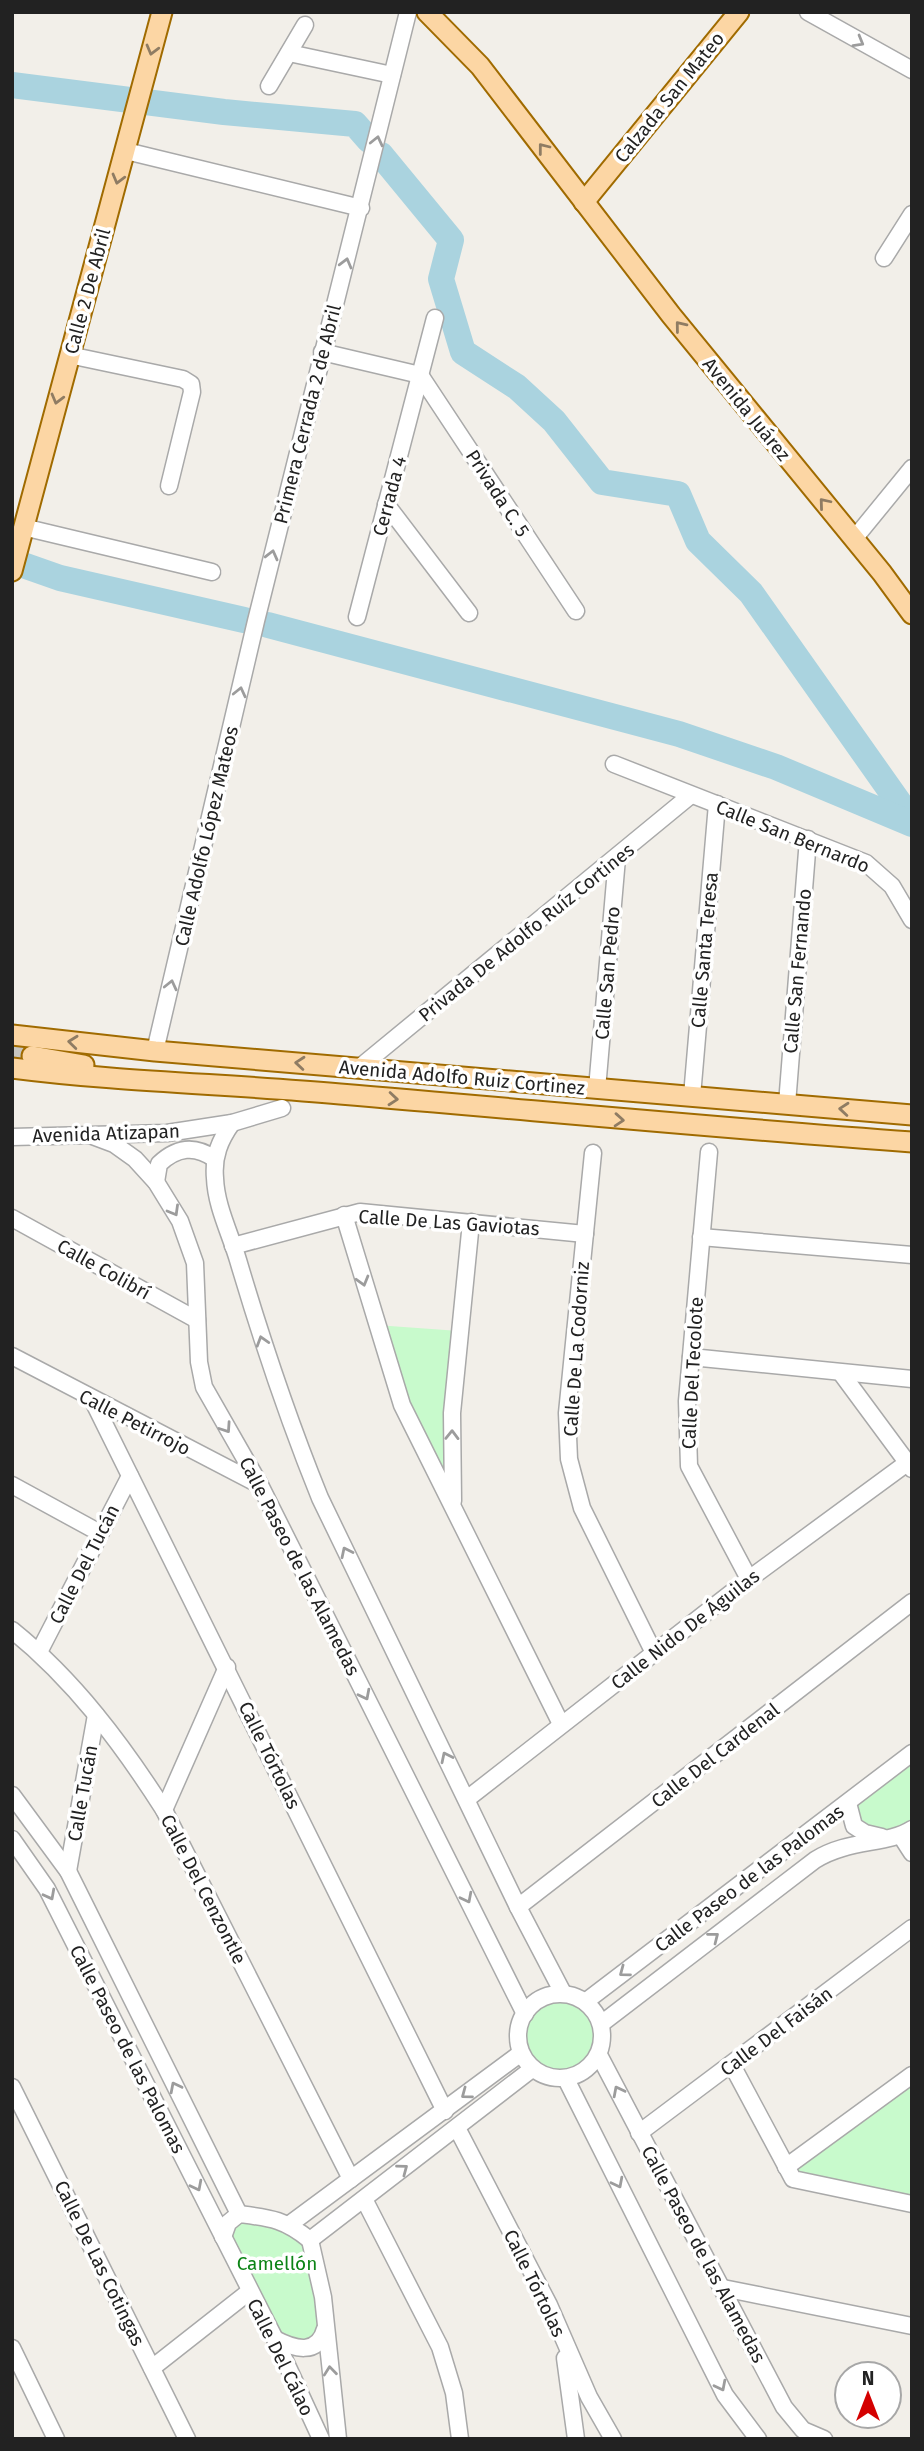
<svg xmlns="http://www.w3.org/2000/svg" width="924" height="2451" font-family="'Fira Sans',sans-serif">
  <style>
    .park { fill: #c8facc }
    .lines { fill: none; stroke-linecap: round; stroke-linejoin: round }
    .river { stroke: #aad3df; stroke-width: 26 }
    .major-tunnel { stroke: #c8c6c1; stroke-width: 19; stroke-dasharray: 19 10; stroke-linecap: butt }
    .minor-casing { stroke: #a9a9a9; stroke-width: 19 }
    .major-casing { stroke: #a06b00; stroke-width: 23 }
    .minor { stroke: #fff; stroke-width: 16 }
    .major { stroke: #fcd6a4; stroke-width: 19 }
    .oneway { stroke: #9c9c9c }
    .oneway2 { stroke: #8f7c63 }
    .labels { text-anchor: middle; stroke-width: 7; stroke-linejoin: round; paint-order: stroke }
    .street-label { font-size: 19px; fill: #222; stroke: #fff }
    .park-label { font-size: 19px; fill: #0c8416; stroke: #fff }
  </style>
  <rect width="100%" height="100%" fill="#f2efe9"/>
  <g class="park">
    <path d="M376 1325 459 1331 453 1503Z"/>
    <path d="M912 1753V1853L900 1836 865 1833 848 1803Z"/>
    <circle cx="560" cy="2036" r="42"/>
    <path d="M912 2075V2203L793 2179 786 2167Z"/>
    <path d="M239 2214 310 2240 323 2297 315 2346 275 2339 223 2237Z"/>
  </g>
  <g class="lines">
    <g class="river">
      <path d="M12 85 224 112 355 124 369 140"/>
      <path d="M381 155 451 240 441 279 463 352 517 387 554 421 602 482 678 494 698 541 751 593 912 821"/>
      <path d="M23 565 60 578 244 620"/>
      <path d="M268 625 679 734 776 767 912 824"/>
    </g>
    <path class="major-tunnel" d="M12 1053 32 1056"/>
    <defs>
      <g id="minor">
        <path d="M808 12 912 70"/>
        <path d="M289 53 392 75"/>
        <path d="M269 86 305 25"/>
        <path d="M126 151 361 208"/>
        <path d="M884 258 912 214"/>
        <path d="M322 352 420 375"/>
        <path d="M69 355 183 379 191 384 192 392 169 486"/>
        <path d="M420 375 576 611"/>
        <path d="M386 504 469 613"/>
        <path d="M23 527 212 572"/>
        <path d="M854 539 912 468"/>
        <path d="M357 617 435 318"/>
        <path d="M614 764 866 863 892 886 912 920"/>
        <path d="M155 1051 256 621 408 12"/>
        <path d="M359 1068 691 795"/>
        <path d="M597 1089 617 858"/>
        <path d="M692 1096 717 804"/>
        <path d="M787 1104 808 839"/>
        <path d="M232 1123C220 1140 213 1156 215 1178 216 1206 230 1233 238 1260 262 1341 288 1419 320 1498L518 1907 563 1993"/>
        <path d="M90 1135 114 1144 135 1159 156 1182 180 1221 195 1263 199 1362 204 1387 260 1485 525 2014"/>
        <path d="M12 1137 167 1133 232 1123 282 1108"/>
        <path d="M709 1152 687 1401 689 1466 749 1579"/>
        <path d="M593 1153 567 1413 569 1459 582 1508 654 1653"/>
        <path d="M156 1182 159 1164C177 1147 195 1145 215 1159"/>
        <path d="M344 1215 402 1405 561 1724"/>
        <path d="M12 1218 197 1320"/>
        <path d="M701 1237 912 1255"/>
        <path d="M233 1246 360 1212 585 1234"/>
        <path d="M12 1356 260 1485"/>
        <path d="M691 1357 912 1379"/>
        <path d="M841 1373 912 1469"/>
        <path d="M93 1401 445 2111"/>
        <path d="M12 1485 100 1533"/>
        <path d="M453 1501 452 1413 471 1222"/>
        <path d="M12 1630C74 1680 122 1744 164 1810L351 2179"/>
        <path d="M39 1652 130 1476"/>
        <path d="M12 1795 68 1871 239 2214"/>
        <path d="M467 1799 749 1579 907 1463"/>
        <path d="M848 1803 854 1826 865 1833 882 1837"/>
        <path d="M164 1810 227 1667"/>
        <path d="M901 1836 912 1853"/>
        <path d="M12 1839 47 1889 275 2339 321 2439"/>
        <path d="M68 1871 96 1715"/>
        <path d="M518 1907 912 1602"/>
        <circle cx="560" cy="2036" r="42"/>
        <path d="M585 2002 912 1753"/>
        <path d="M601 2024 815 1860C848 1839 887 1845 912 1829"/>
        <path d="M599 2055 784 2407 803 2430 824 2439"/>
        <path d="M732 2065 793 2179 912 2204"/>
        <path d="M566 2079 725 2395 758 2439"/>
        <path d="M12 2087 187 2439"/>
        <path d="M457 2128 549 2305 589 2397 613 2439"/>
        <path d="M639 2133 912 1928"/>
        <path d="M786 2167 912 2075"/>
        <path d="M364 2199 440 2347 454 2393 460 2439"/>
        <path d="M290 2224 521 2053"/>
        <path d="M223 2237 228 2223 239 2214C271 2218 284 2219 310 2240"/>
        <path d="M310 2240 532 2069"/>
        <path d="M310 2240 323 2297 338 2439"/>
        <path d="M723 2288 912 2326"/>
        <path d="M275 2339C294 2349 318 2356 325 2329"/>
        <path d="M12 2348 56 2439"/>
        <path d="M565 2358 576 2439"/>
        <path d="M152 2368 250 2291"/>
      </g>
      <g id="major">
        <path d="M427 12 480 66 671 315 882 573 912 614"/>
        <path d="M584 202 739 12"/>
        <path d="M12 571 162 12"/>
        <path d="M12 1035 155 1051 912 1115"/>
        <path d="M32 1056 84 1065"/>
        <path d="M12 1068C121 1082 231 1084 340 1094 531 1110 721 1128 912 1142"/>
      </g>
    </defs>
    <use href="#minor" class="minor-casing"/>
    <use href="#major" class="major-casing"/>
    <use href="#minor" class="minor"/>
    <use href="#major" class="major"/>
  </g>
  <defs><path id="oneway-chevron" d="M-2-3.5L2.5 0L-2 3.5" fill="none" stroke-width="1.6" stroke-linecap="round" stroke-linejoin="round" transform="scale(1.75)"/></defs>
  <g class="oneway">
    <use href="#oneway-chevron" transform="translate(859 42) rotate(30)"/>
    <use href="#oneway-chevron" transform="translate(377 141) rotate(-77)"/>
    <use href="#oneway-chevron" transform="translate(346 263) rotate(-75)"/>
    <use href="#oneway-chevron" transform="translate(272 555) rotate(-76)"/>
    <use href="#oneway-chevron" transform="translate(240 692) rotate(-77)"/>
    <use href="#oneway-chevron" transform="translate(171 985) rotate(-77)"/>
    <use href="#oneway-chevron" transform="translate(174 1211) rotate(60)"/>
    <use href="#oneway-chevron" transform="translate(363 1281) rotate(74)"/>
    <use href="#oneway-chevron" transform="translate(262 1341) rotate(-107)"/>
    <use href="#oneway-chevron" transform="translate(226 1428) rotate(56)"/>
    <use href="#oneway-chevron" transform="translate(452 1435) rotate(-89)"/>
    <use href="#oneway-chevron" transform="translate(346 1552) rotate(-116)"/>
    <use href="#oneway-chevron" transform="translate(365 1695) rotate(63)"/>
    <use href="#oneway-chevron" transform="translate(446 1757) rotate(-116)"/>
    <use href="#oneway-chevron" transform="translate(50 1895) rotate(62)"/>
    <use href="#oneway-chevron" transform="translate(467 1898) rotate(63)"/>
    <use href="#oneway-chevron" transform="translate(714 1937) rotate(-38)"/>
    <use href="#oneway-chevron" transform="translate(624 1972) rotate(143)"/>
    <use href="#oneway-chevron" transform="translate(175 2087) rotate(-117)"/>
    <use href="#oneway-chevron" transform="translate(618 2091) rotate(-117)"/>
    <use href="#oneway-chevron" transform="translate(466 2094) rotate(143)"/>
    <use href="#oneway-chevron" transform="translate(403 2169) rotate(-37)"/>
    <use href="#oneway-chevron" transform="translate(618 2183) rotate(63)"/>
    <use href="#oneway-chevron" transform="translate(197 2186) rotate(63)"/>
    <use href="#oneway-chevron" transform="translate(330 2371) rotate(-96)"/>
    <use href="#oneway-chevron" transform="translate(721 2386) rotate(63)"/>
  </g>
  <g class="oneway2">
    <use href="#oneway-chevron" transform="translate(152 50) rotate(105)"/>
    <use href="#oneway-chevron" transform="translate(543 148) rotate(-128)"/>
    <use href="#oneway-chevron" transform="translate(118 179) rotate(105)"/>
    <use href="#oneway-chevron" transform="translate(680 326) rotate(-129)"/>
    <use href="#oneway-chevron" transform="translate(57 399) rotate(105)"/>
    <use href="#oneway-chevron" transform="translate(824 503) rotate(-130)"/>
    <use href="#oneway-chevron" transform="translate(73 1042) rotate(-174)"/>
    <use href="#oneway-chevron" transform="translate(300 1063) rotate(-175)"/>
    <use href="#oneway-chevron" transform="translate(393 1099) rotate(5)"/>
    <use href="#oneway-chevron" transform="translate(844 1109) rotate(-175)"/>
    <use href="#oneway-chevron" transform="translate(619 1120) rotate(4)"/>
  </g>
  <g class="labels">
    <g class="street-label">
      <text transform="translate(669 97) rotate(-51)" y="7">Calzada San Mateo</text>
      <text transform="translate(87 291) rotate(-75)" y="7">Calle 2 De Abril</text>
      <text transform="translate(747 409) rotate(51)" y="7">Avenida Juárez</text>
      <text transform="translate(307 414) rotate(-76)" y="7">Primera Cerrada 2 de Abril</text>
      <text transform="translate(498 493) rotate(57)" y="7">Privada C. 5</text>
      <text transform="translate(389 496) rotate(-75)" y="7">Cerrada 4</text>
      <text transform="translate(206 836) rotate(-77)" y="7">Calle Adolfo López Mateos</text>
      <text transform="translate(793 836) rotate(22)" y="7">Calle San Bernardo</text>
      <text transform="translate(526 932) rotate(-39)" y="7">Privada De Adolfo Ruíz Cortines</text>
      <text transform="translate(704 950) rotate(-85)" y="7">Calle Santa Teresa</text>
      <text transform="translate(797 971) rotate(-85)" y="7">Calle San Fernando</text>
      <text transform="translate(607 973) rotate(-85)" y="7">Calle San Pedro</text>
      <text transform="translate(462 1077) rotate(5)" y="7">Avenida Adolfo Ruiz Cortinez</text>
      <text transform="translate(106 1133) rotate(-2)" y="7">Avenida Atizapan</text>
      <text transform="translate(449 1222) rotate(4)" y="7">Calle De Las Gaviotas</text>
      <text transform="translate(104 1269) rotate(29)" y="7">Calle Colibrí</text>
      <text transform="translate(576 1349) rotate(-86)" y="7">Calle De La Codorniz</text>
      <text transform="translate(692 1373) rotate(-87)" y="7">Calle Del Tecolote</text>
      <text transform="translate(135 1422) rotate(27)" y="7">Calle Petirrojo</text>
      <text transform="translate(84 1564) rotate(-63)" y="7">Calle Del Tucán</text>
      <text transform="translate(300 1566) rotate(63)" y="7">Calle Paseo de las Alamedas</text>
      <text transform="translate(685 1629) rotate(-38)" y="7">Calle Nido De Águilas</text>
      <text transform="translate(270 1755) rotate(64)" y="7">Calle Tórtolas</text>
      <text transform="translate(715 1755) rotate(-38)" y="7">Calle Del Cardenal</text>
      <text transform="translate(82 1793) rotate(-80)" y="7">Calle Tucán</text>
      <text transform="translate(749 1878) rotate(-37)" y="7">Calle Paseo de las Palomas</text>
      <text transform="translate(204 1889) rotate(63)" y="7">Calle Del Cenzontle</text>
      <text transform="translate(776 2031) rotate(-37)" y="7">Calle Del Faisán</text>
      <text transform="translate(128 2049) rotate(63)" y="7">Calle Paseo de las Palomas</text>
      <text transform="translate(704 2254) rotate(62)" y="7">Calle Paseo de las Alamedas</text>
      <text transform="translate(100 2263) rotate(64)" y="7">Calle De Las Cotingas</text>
      <text transform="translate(535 2283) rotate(64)" y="7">Calle Tórtolas</text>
      <text transform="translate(281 2357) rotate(64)" y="7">Calle Del Cálao</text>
    </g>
    <g class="park-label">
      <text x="277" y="2270">Camellón</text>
    </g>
  </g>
  <rect width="924" height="2451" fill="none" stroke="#222222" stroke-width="28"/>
  <g transform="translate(868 2395)"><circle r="33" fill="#ffffff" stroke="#a7a7a7" stroke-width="2"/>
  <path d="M0-5L12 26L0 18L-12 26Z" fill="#d40000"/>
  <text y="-10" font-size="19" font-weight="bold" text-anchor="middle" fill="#222222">N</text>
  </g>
</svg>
